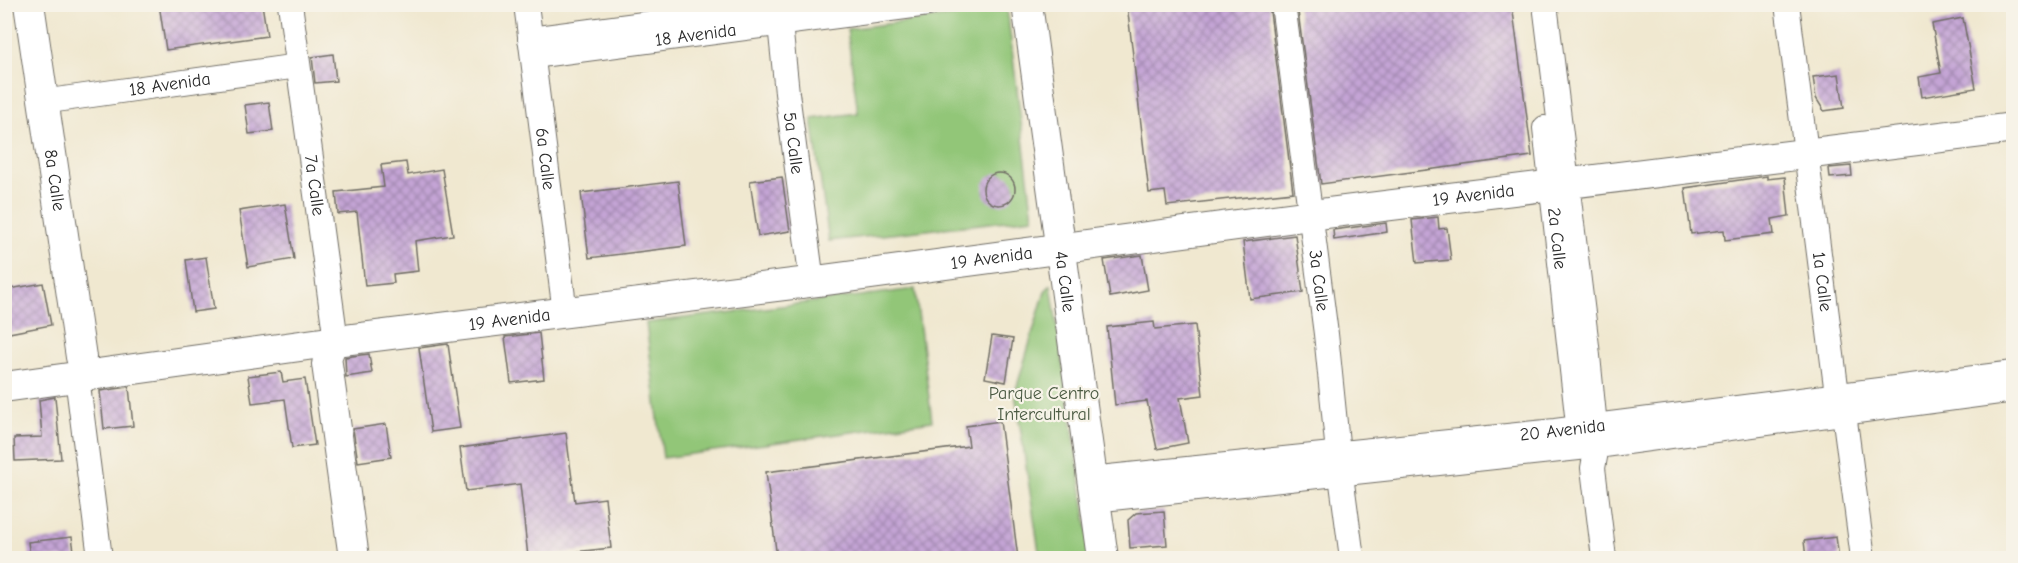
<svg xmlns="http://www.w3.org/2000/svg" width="2018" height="563" font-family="'Comic Neue',sans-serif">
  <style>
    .park { fill: #92c678; stroke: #5e7852; stroke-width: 1.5 }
    .building { fill: url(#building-cross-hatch) }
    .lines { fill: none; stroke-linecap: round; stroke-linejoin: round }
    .minor-casing { stroke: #706d65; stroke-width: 26 }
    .major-casing { stroke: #706d65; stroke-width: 32 }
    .minor { stroke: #fff; stroke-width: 24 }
    .major { stroke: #fff; stroke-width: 30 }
    .labels { text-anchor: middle; stroke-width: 4.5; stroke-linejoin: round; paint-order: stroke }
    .street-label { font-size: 18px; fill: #2b2b2b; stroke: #f7f3e8 }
    .park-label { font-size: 18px; fill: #4a5a42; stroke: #f7f3e8 }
  </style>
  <defs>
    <pattern id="building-cross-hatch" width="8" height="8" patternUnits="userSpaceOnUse" patternTransform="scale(1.5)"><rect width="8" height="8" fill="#c4a4d5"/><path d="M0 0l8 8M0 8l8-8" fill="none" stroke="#9f86ad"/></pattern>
  </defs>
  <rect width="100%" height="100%" fill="#f7f3e8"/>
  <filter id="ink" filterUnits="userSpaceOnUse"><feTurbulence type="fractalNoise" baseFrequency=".0167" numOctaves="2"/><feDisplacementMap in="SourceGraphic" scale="12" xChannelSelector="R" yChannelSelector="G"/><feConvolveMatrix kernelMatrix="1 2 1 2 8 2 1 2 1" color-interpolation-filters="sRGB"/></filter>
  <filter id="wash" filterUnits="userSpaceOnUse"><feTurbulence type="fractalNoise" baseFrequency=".008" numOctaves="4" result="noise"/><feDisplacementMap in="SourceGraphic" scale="24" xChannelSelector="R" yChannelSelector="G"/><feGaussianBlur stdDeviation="1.35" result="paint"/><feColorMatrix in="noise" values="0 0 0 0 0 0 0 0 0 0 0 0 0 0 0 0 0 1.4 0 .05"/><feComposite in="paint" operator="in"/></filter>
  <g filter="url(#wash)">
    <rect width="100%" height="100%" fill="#f0e8d0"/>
    <g class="park">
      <path d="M1007 9 1033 218 829 241 812 119 858 113 847 29Z"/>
      <path d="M1051 285 1092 558H1040L1015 393 1045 291Z"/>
      <path d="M915 289 932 421 663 458 646 323Z"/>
    </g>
    <g id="blocks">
      <g class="building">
        <path d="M159 4H262L267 36 166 50Z"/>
        <path d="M1127 4H1269L1293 192 1167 206 1165 191 1149 193Z"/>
        <path d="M1297 4H1512L1532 156 1321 184Z"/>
        <path d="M1963 18 1976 88 1922 97 1919 77 1941 73 1932 24Z"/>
        <path d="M333 54 336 81 315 83 312 57Z"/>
        <path d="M1839 74 1844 108 1824 111 1816 98 1813 77Z"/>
        <path d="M269 102 273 131 249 134 245 105Z"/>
        <path d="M406 162 408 175 442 169 453 235 415 241 418 271 393 274 394 283 365 286 357 212 338 214 336 192 384 187 381 165Z"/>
        <path d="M1851 166 1852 176 1830 178 1829 168Z"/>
        <circle cx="999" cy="189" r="16"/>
        <path d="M1767 176V179L1785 177 1789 216 1772 219 1774 234 1725 240 1724 230 1691 234 1685 188Z"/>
        <path d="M782 177 790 231 758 236 750 181Z"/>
        <path d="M678 181 686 246 589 258 581 193Z"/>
        <path d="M285 204 294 259 248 267 239 211Z"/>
        <path d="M1438 217 1439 229 1447 228 1451 260 1417 263 1412 220Z"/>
        <path d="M1386 223 1387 232 1334 240 1333 230Z"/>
        <path d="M1295 235 1303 292 1250 299 1243 242Z"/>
        <path d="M1142 255 1148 290 1110 297 1104 260Z"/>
        <path d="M206 257 214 309 193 312 186 260Z"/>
        <path d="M43 283 51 325 4 334V290Z"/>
        <path d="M1154 322 1155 329 1195 325 1203 395 1180 398 1188 443 1157 449 1147 401 1115 405 1107 327Z"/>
        <path d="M539 333 544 379 511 383 505 337Z"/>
        <path d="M992 336 1013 339 1006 382 985 378Z"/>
        <path d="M448 344 460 428 431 432 419 348Z"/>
        <path d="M369 354 372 373 346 377 345 357Z"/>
        <path d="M281 372 283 382 305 379 315 445 292 448 285 399 252 403 248 376Z"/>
        <path d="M129 387 133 426 104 429 100 391Z"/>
        <path d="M55 397 61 459 15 461 14 438 42 437 39 400Z"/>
        <path d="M1000 421 1018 558H777L766 472 969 446 966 426Z"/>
        <path d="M386 424 391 457 358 462 353 429Z"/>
        <path d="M566 433 575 502 605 498 611 548 528 557 520 484 466 491 460 448Z"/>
        <path d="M1164 511 1167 545 1130 548 1128 520 1136 513Z"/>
        <path d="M72 537 75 558H30L28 542Z"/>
        <path d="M1836 537 1839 558H1806L1804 541Z"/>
      </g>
    </g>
  </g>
  <g filter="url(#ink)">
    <use href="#blocks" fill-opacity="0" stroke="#706d65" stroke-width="1.5"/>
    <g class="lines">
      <defs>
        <g id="minor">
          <path id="s1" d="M290 4 336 341 330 356"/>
          <path id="s2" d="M526 4 565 313"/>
          <path id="s3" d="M778 4 787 93 812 282"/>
          <path id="s4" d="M1283 4 1326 334 1338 453 1352 558"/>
          <path d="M1545 4 1587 346 1597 446 1593 468 1604 558"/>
          <path id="s5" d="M1787 4 1837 394 1844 413 1863 558"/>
          <path d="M530 39 795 4"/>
          <path id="s6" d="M533 56 928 4"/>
          <path id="s7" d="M42 102 298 66"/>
          <path id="s8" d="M1545 128 1580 442"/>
          <path d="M77 377 100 558"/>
          <path id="s9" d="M1109 477 1555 431 2014 373"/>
          <path d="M1112 498 1597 446 2014 390"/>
        </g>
        <g id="major">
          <path id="s10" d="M29 4 81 357"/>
          <path id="s11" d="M1027 4 1103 558"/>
          <path d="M327 364 354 558"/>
          <path id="s12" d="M4 387 336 341 825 280 1311 215 2014 128"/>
        </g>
      </defs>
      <use href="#minor" class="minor-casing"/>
      <use href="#major" class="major-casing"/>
      <use href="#minor" class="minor"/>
      <use href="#major" class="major"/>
    </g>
  </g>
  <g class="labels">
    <g class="street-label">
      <text dy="6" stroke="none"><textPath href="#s6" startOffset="164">18 Avenida</textPath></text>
      <text dy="6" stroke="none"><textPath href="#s7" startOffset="129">18 Avenida</textPath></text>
      <text dy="6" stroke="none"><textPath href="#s3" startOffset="140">5a Calle</textPath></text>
      <text dy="6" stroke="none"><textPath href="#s2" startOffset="156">6a Calle</textPath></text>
      <text dy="6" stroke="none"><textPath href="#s10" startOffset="178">8a Calle</textPath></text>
      <text dy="6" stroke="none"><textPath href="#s1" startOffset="183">7a Calle</textPath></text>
      <text dy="6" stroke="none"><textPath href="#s12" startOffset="1482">19 Avenida</textPath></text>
      <text dy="6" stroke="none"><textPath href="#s8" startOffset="111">2a Calle</textPath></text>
      <text dy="6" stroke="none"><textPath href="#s12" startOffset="996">19 Avenida</textPath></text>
      <text dy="6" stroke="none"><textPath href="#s11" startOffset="280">4a Calle</textPath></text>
      <text dy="6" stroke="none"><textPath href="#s4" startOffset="279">3a Calle</textPath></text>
      <text dy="6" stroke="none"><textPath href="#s5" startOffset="280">1a Calle</textPath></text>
      <text dy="6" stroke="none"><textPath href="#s12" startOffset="510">19 Avenida</textPath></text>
      <text dy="6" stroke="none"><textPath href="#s9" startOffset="456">20 Avenida</textPath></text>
    </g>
    <g class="park-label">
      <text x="1044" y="399">Parque Centro<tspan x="1044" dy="21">Intercultural</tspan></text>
    </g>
  </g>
  <rect width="2018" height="563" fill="none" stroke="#f7f3e8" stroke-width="24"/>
</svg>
